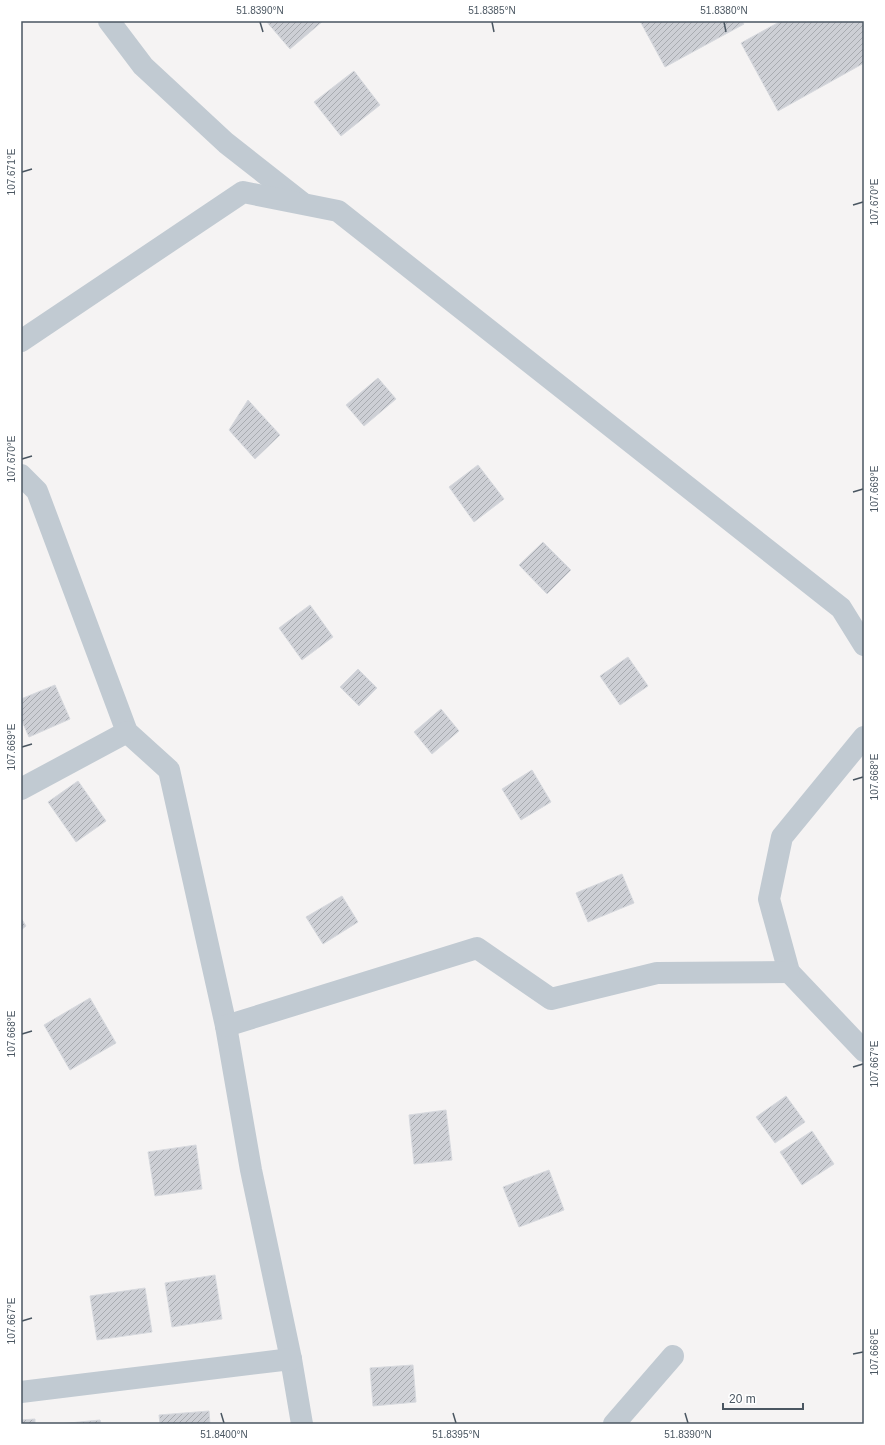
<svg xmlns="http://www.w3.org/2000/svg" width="885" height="1445" font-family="Arial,sans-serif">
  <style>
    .building { fill: url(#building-hatch); stroke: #d7d9de }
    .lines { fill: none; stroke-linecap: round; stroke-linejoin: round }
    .minor { stroke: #c1cad2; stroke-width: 22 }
    .ticks { fill: none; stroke: #4a5661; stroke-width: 1.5 }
    .neatline { fill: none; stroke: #4a5661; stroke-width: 1.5 }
    .ticks-label { font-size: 10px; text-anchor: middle; fill: #4a5661 }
  </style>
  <defs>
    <pattern id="building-hatch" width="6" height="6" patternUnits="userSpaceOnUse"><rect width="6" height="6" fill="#cdcfd5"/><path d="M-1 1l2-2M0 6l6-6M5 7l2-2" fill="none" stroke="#a8abb0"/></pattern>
  </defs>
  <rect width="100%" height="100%" fill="#f5f3f3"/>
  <g class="building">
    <path d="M266 21H323L290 49Z"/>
    <path d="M640 21H742L744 24 665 67Z"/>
    <path d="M781 21H864V63L778 111 741 43Z"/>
    <path d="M354 71 380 105 341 136 314 102Z"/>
    <path d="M378 378 396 399 364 426 346 405Z"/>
    <path d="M248 400 280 435 255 459 229 430Z"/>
    <path d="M478 465 504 499 474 522 449 487Z"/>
    <path d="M543 542 571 570 547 594 519 565Z"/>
    <path d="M310 605 333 637 302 660 279 628Z"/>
    <path d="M628 657 648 686 620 705 600 676Z"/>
    <path d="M358 669 377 688 359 706 340 687Z"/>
    <path d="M55 685 70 719 29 737 21 719V699Z"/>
    <path d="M441 709 459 731 432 754 414 732Z"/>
    <path d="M532 770 551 802 521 820 502 789Z"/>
    <path d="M78 781 106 821 76 842 48 802Z"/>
    <path d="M622 874 634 903 588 922 576 893Z"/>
    <path d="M342 896 358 922 323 944 306 917Z"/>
    <path d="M21 918 26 926 21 930Z"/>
    <path d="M90 998 116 1043 70 1070 44 1025Z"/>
    <path d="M786 1096 805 1122 775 1143 756 1117Z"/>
    <path d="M446 1110 452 1160 414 1164 409 1115Z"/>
    <path d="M812 1131 834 1164 802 1185 780 1152Z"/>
    <path d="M196 1145 202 1189 155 1196 148 1152Z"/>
    <path d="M549 1170 564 1210 519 1227 503 1187Z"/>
    <path d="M215 1275 222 1319 172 1327 165 1283Z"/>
    <path d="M145 1288 152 1332 97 1340 90 1296Z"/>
    <path d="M413 1365 416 1402 373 1406 370 1368Z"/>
    <path d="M209 1411 210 1424H160L159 1415Z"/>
    <path d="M35 1419V1424H21V1420Z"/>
    <path d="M100 1420 101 1424H59Z"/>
  </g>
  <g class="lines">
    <g class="minor">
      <path d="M109 21 143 66 226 143 301 202"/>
      <path d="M21 341 243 192 338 211 841 608 864 645"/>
      <path d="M21 475 37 491 127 732 169 770 226 1026 251 1170 291 1359 302 1424"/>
      <path d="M864 737 782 837 769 899 789 972 864 1051"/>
      <path d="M21 789 127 732"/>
      <path d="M226 1026 477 948 551 999 657 973 789 972"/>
      <path d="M21 1392 291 1359"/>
      <path d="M614 1424 673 1356"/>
    </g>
  </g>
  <path class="ticks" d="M260 22 263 32M492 22 494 32M724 22 726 32M22 172 32 169M853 205 863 202M22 459 32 456M853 492 863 489M22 747 32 744M853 780 863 777M22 1034 32 1031M853 1067 863 1064M22 1321 32 1318M853 1354 863 1352M221 1413 224 1423M453 1413 456 1423M685 1413 688 1423"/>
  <rect width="885" height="1445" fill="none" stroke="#ffffff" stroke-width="44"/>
  <path d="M723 1403v6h80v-6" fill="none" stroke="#4a5661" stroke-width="2"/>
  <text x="729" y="1403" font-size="12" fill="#4a5661" stroke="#ffffff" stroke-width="3" paint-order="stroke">20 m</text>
  <rect x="22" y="22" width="841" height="1401" class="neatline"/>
  <g class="ticks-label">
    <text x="260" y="14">51.8390°N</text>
    <text x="492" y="14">51.8385°N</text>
    <text x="724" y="14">51.8380°N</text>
    <text transform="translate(11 172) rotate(-90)" y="4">107.671°E</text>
    <text transform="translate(874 202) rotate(-90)" y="4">107.670°E</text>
    <text transform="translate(11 459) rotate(-90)" y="4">107.670°E</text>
    <text transform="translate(874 489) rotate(-90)" y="4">107.669°E</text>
    <text transform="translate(11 747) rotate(-90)" y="4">107.669°E</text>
    <text transform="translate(874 777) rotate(-90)" y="4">107.668°E</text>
    <text transform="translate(11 1034) rotate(-90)" y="4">107.668°E</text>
    <text transform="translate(874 1064) rotate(-90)" y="4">107.667°E</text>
    <text transform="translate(11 1321) rotate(-90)" y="4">107.667°E</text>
    <text transform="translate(874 1352) rotate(-90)" y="4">107.666°E</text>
    <text x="224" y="1438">51.8400°N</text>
    <text x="456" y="1438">51.8395°N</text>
    <text x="688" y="1438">51.8390°N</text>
  </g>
</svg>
